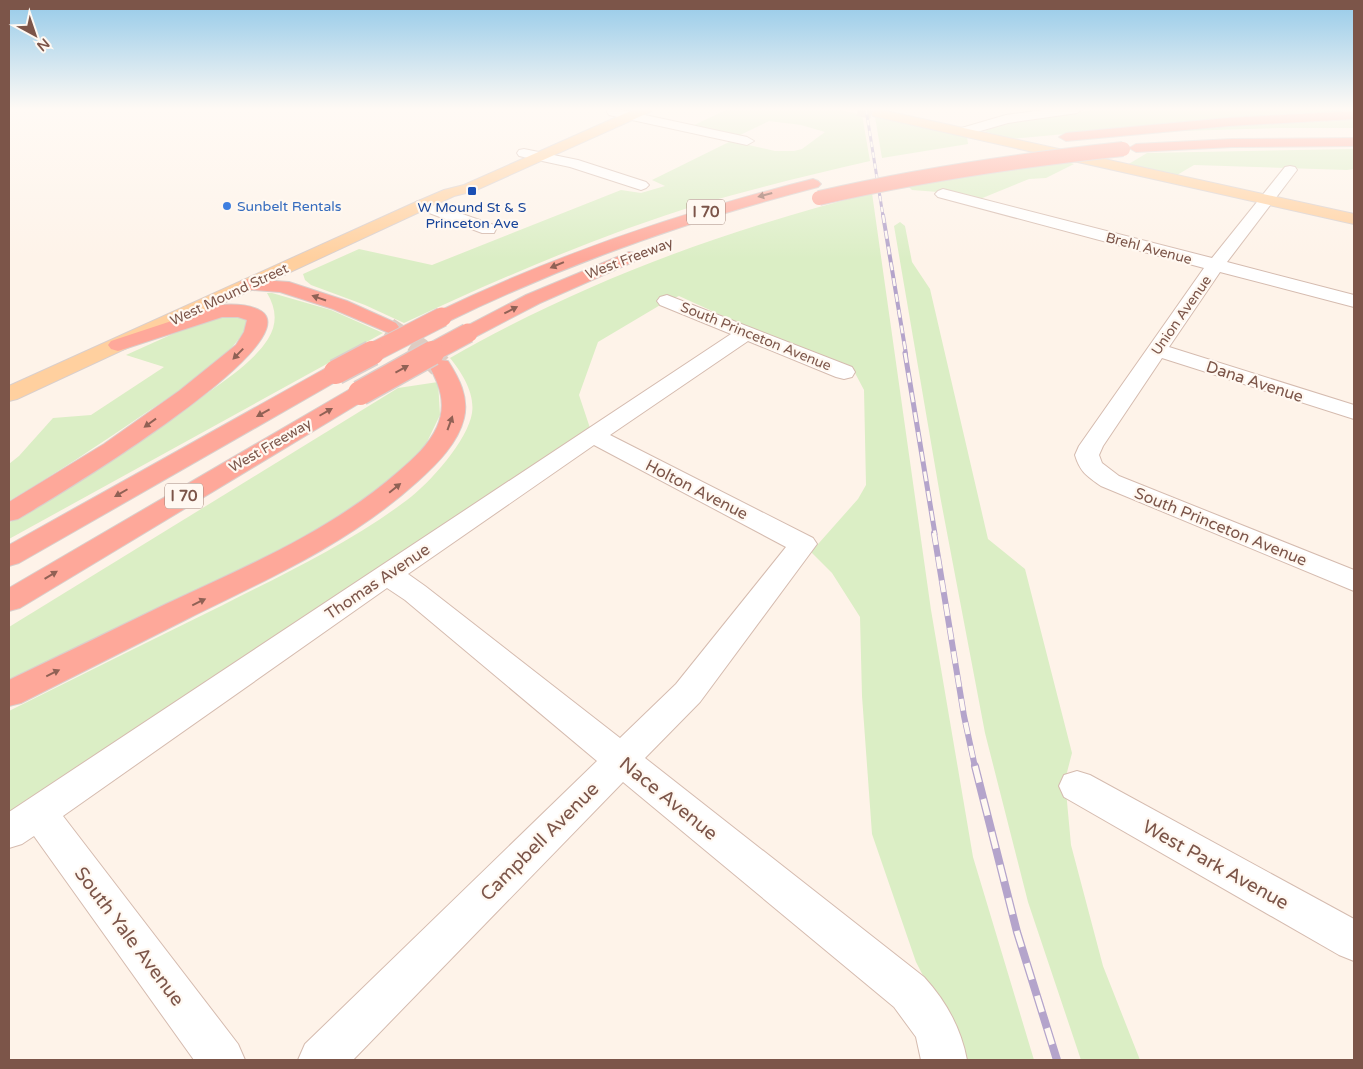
<svg xmlns="http://www.w3.org/2000/svg" width="1363" height="1069" font-family="'Varela Round',sans-serif">
  <style>
    .green { fill: #dbeec5 }
    .lines { fill: none; stroke-linecap: round; stroke-linejoin: round }
    .major-tunnel { stroke: #deccc1; stroke-width: 14; stroke-dasharray: 14 7; stroke-linecap: butt }
    .highway-tunnel-far1 { stroke: #deccc1; stroke-width: 19; stroke-dasharray: 19 9; stroke-linecap: butt }
    .highway-tunnel { stroke: #deccc1; stroke-width: 24; stroke-dasharray: 24 12; stroke-linecap: butt }
    .minor-casing { stroke: #d5bbaf; stroke-width: 2 }
    .major-casing { stroke: #dacfcc; stroke-width: 2 }
    .highway-casing { stroke: #dacfcc; stroke-width: 2 }
    .minor { fill: #fff; fill-rule: evenodd }
    .major { fill: #ffd09f; fill-rule: evenodd }
    .highway { fill: #fea89a; fill-rule: evenodd }
    .rail-far4-casing { stroke: #b4a4cb; stroke-width: 3 }
    .rail-far3-casing { stroke: #b4a4cb; stroke-width: 4 }
    .rail-far2-casing { stroke: #b4a4cb; stroke-width: 5 }
    .rail-far1-casing { stroke: #b4a4cb; stroke-width: 6 }
    .rail-casing { stroke: #b4a4cb; stroke-width: 8 }
    .rail-far4 { stroke: #fff8f1; stroke-width: 2; stroke-dasharray: 5.5; stroke-linecap: butt }
    .rail-far3 { stroke: #fff8f1; stroke-width: 2.5; stroke-dasharray: 8; stroke-linecap: butt }
    .rail-far2 { stroke: #fff8f1; stroke-width: 3; stroke-dasharray: 10; stroke-linecap: butt }
    .rail-far1 { stroke: #fff8f1; stroke-width: 4.5; stroke-dasharray: 12; stroke-linecap: butt }
    .rail { stroke: #fff8f1; stroke-width: 5.5; stroke-dasharray: 17; stroke-linecap: butt }
    .highway-bridge-far2-casing { stroke: #dacfcc; stroke-width: 16; stroke-linecap: butt }
    .highway-bridge-far1-casing { stroke: #dacfcc; stroke-width: 21; stroke-linecap: butt }
    .highway-bridge-casing { stroke: #dacfcc; stroke-width: 27; stroke-linecap: butt }
    .highway-bridge-far2 { stroke: #fea89a; stroke-width: 14 }
    .highway-bridge-far1 { stroke: #fea89a; stroke-width: 19 }
    .highway-bridge { stroke: #fea89a; stroke-width: 24 }
    .oneway { fill: #906155 }
    .transit-dot { fill: #1a4fb4; stroke: #fff8f1; stroke-width: 2 }
    .shop-dot { fill: #3f7fe0; stroke: #fff8f1; stroke-width: 2 }
    .labels { text-anchor: middle; stroke-width: 4.5; stroke-linejoin: round; paint-order: stroke }
    .far-shop-label { font-size: 14px; fill: #366cbe; stroke: #fff8f1; text-anchor: start }
    .far-transit-label { font-size: 14px; fill: #164399; stroke: #fff8f1 }
    .far-street-label { font-size: 14px; fill: #7c5549; stroke: #fff8f1 }
    .shield { fill: #fff8f1; stroke: #a3867b; stroke-width: 1 }
    .shield-label { font-size: 15px; font-weight: bold; fill: #7c5549 }
    .street-label { font-size: 16px; fill: #7c5549; stroke: #fff8f1 }
    .near-street-label { font-size: 19px; fill: #7c5549; stroke: #fff8f1 }
  </style>
  <rect width="100%" height="100%" fill="#fef3e9"/>
  <g class="green">
    <path d="M728 109H837L862 115 870 161C813 174 756 188 700 204 598 236 500 278 404 323L365 305 311 285 305 280 303 274 359 249 432 265 621 190 641 193 665 186 652 180 731 141 775 151H794L802 149 825 132 801 125 769 121 736 137 690 127Z"/>
    <path d="M1108 109H1354V112L1261 116 1010 139 984 131C1024 117 1066 113 1108 109Z"/>
    <path d="M875 117 967 137 968 144 882 158Z"/>
    <path d="M1354 117V128H1280L1147 132 1295 119Z"/>
    <path d="M1354 149V169L1347 170 1194 165 1177 175 1127 165 1147 153Z"/>
    <path d="M1064 161 1074 164 1046 178 1029 179 980 199 951 193 912 190 907 185Z"/>
    <path d="M872 193 931 610 973 857 1034 1060H958L949 1026 916 962 872 834 862 696 860 617 832 573 811 552 858 499 866 485 864 390 855 373 846 365 756 331 679 296 667 301 598 342 579 395 590 428 133 738 9 820V711C80 676 151 640 223 605 286 573 350 543 407 500 429 484 468 440 472 413 475 393 462 373 450 358 585 281 722 231 872 193Z"/>
    <path d="M900 222 905 226 912 262 930 289 988 539 1025 569 1072 753 1065 780 1071 845 1103 966 1140 1060H1081L1028 902 985 733 941 501 894 226Z"/>
    <path d="M267 293H272L331 310 383 333 9 539V523C77 482 145 440 209 392 229 377 254 361 268 339 278 323 276 308 267 293Z"/>
    <path d="M219 316 245 317 247 325C229 363 178 391 144 414 100 444 55 474 9 501V464L19 456 53 418 91 415 164 367 126 355 197 323Z"/>
    <path d="M438 382 440 415 426 444 408 466 361 504 293 546 9 686V627L398 388Z"/>
  </g>
  <g class="lines">
    <path class="major-tunnel" d="M858 109 877 113"/>
    <path class="highway-tunnel-far1" d="M389 327 420 347 428 354"/>
    <path class="highway-tunnel" d="M427 353 440 366"/>
    <defs>
      <g id="minor">
        <path d="M609 109H617L747 137 754 141 747 145 609 115 607 112Z"/>
        <path d="M1050 109H1083L1077 113 1008 123 963 136 956 132 958 129 1006 115Z"/>
        <path d="M524 149 578 160 646 182 649 185 646 188 641 190 570 167 519 156 517 153 519 150Z"/>
        <path d="M1290 166 1295 167 1297 170 1227 262 1354 295V307L1220 272 1169 347 1354 405V419L1162 358 1103 446 1099 455 1102 463 1119 476 1354 570V591L1101 486C1087 476 1080 472 1075 455L1079 446 1204 268 938 197 935 194 938 191 943 189 1212 258 1285 167Z"/>
        <path d="M422 200 494 225 496 229 494 233H482L416 208 414 205 416 202Z"/>
        <path d="M667 295 852 367 855 372 852 377 844 379 836 377 748 341 610 435 813 538 817 544 700 702 645 758 924 977C946 1001 961 1028 967 1060H921L916 1037 894 1007 623 782 353 1060H298L305 1044 597 761 405 600 387 588 63 816 238 1044 245 1060H194L34 836 22 844 9 848V812L731 334 660 305 657 301 660 297ZM594 445 786 547 676 684 620 738 425 586 408 574Z"/>
        <path d="M1077 771 1090 775 1354 919V961L1339 955 1064 797 1059 786 1064 775Z"/>
      </g>
      <g id="major">
        <path d="M635 109H652L650 112 474 191 454 196 428 208 17 399 9 401V386L416 202 444 190 464 185Z"/>
        <path d="M877 109 1354 214V224L873 116 871 113Z"/>
      </g>
      <g id="highway">
        <path d="M1354 111V119L1228 126 1066 141 1059 137 1066 133 1228 118Z"/>
        <path d="M1354 138V146L1232 147 1136 152 1129 148 1136 144 1232 139Z"/>
        <path d="M813 179 818 181 821 184 818 187C690 220 568 263 449 321L442 323 435 321 432 317 435 313C557 254 682 212 813 179Z"/>
        <path d="M629 252 635 253 638 257 635 261 540 303 475 337 468 339 461 337 458 333 461 329 526 295Z"/>
        <path d="M248 279 289 282 347 301 396 323 399 327 396 331 389 333 333 309 280 292 241 289 239 285 241 281Z"/>
        <path d="M220 305C233 304 249 304 261 311 312 344 45 503 18 519L9 521V502L104 444 179 391 236 345 244 332 247 320 238 317H222L118 351 111 349 108 345 111 341Z"/>
        <path d="M440 360 448 361C459 378 469 397 464 418 458 443 437 464 418 481 351 542 270 578 189 618 133 646 77 675 21 703L9 706V680C61 655 113 630 166 604 247 566 329 532 398 472 413 459 429 445 437 427 447 405 440 385 429 366L432 361Z"/>
        <path d="M336 365 344 367 347 372 344 377 19 563 9 566V545L328 367Z"/>
        <path d="M360 386 368 388 371 393 368 398 20 608 9 611V588L352 388Z"/>
      </g>
    </defs>
    <use href="#minor" class="minor-casing"/>
    <use href="#major" class="major-casing"/>
    <use href="#highway" class="highway-casing"/>
    <use href="#minor" class="minor"/>
    <use href="#major" class="major"/>
    <use href="#highway" class="highway"/>
    <defs>
      <path id="rail-far4" d="M866 109 883 216"/>
      <path id="rail-far3" d="M883 215 906 354"/>
      <path id="rail-far2" d="M905 353 935 534"/>
      <path id="rail-far1" d="M934 533 964 716 975 767"/>
      <path id="rail" d="M975 766 1017 932 1057 1060"/>
    </defs>
    <use href="#rail-far4" class="rail-far4-casing"/>
    <use href="#rail-far3" class="rail-far3-casing"/>
    <use href="#rail-far2" class="rail-far2-casing"/>
    <use href="#rail-far1" class="rail-far1-casing"/>
    <use href="#rail" class="rail-casing"/>
    <use href="#rail-far4" class="rail-far4"/>
    <use href="#rail-far3" class="rail-far3"/>
    <use href="#rail-far2" class="rail-far2"/>
    <use href="#rail-far1" class="rail-far1"/>
    <use href="#rail" class="rail"/>
    <defs>
      <path id="highway-bridge-far2" d="M819 198C919 175 1021 160 1123 149"/>
      <g id="highway-bridge-far1">
        <path d="M370 354 442 317"/>
        <path d="M429 354 468 333"/>
      </g>
      <g id="highway-bridge">
        <path d="M336 372 372 353"/>
        <path d="M360 393 432 353"/>
      </g>
    </defs>
    <use href="#highway-bridge-far2" class="highway-bridge-far2-casing"/>
    <use href="#highway-bridge-far1" class="highway-bridge-far1-casing"/>
    <use href="#highway-bridge" class="highway-bridge-casing"/>
    <use href="#highway-bridge-far2" class="highway-bridge-far2"/>
    <use href="#highway-bridge-far1" class="highway-bridge-far1"/>
    <use href="#highway-bridge" class="highway-bridge"/>
  </g>
  <defs><path id="oneway-solid" d="M-6-.8H1V-3.2L6.5 0L1 3.2V.8H-6Z" transform="scale(1.25)"/></defs>
  <g class="oneway">
    <use href="#oneway-solid" transform="translate(765 195) rotate(165)"/>
    <use href="#oneway-solid" transform="translate(557 265) rotate(157)"/>
    <use href="#oneway-solid" transform="translate(319 298) rotate(-161)"/>
    <use href="#oneway-solid" transform="translate(511 310) rotate(-27)"/>
    <use href="#oneway-solid" transform="translate(238 354) rotate(134)"/>
    <use href="#oneway-solid" transform="translate(402 369) rotate(-29)"/>
    <use href="#oneway-solid" transform="translate(326 412) rotate(-30)"/>
    <use href="#oneway-solid" transform="translate(263 413) rotate(151)"/>
    <use href="#oneway-solid" transform="translate(150 423) rotate(144)"/>
    <use href="#oneway-solid" transform="translate(450 423) rotate(-70)"/>
    <use href="#oneway-solid" transform="translate(395 488) rotate(-39)"/>
    <use href="#oneway-solid" transform="translate(121 493) rotate(150)"/>
    <use href="#oneway-solid" transform="translate(51 575) rotate(-31)"/>
    <use href="#oneway-solid" transform="translate(199 602) rotate(-26)"/>
    <use href="#oneway-solid" transform="translate(53 673) rotate(-26)"/>
  </g>
  <linearGradient id="sky" x2="0" y2="1"><stop stop-color="#95cae9"/><stop offset="0.42" stop-color="#fffaf5"/><stop offset="1" stop-color="#fffaf5" stop-opacity="0"/></linearGradient>
  <rect width="1363" height="259" fill="url(#sky)"/>
  <rect class="transit-dot" x="467" y="186" width="10" height="10" rx="2.5"/>
  <circle class="shop-dot" cx="227" cy="206" r="5"/>
  <g class="labels">
    <g class="far-shop-label">
      <text x="237" y="211">Sunbelt Rentals</text>
    </g>
    <g class="far-transit-label">
      <text x="472" y="212">W Mound St &amp; S<tspan x="472" dy="16">Princeton Ave</tspan></text>
    </g>
    <g class="far-street-label">
      <text transform="translate(1149 248) rotate(15)" y="5">Brehl Avenue</text>
      <text transform="translate(629 258) rotate(-21)" y="5">West Freeway</text>
      <text transform="translate(229 294) rotate(-25)" y="5">West Mound Street</text>
      <text transform="translate(1181 315) rotate(-55)" y="5">Union Avenue</text>
      <text transform="translate(756 336) rotate(22)" y="5">South Princeton Avenue</text>
      <text transform="translate(270 445) rotate(-30)" y="5">West Freeway</text>
    </g>
    <g class="shield">
      <rect x="687" y="199.5" width="38" height="25" rx="4"/>
      <rect x="165" y="483.5" width="38" height="25" rx="4"/>
    </g>
    <g class="shield-label">
      <text x="706" y="217">I 70</text>
      <text x="184" y="501">I 70</text>
    </g>
    <g class="street-label">
      <text transform="translate(1255 381) rotate(18)" y="6">Dana Avenue</text>
      <text transform="translate(697 489) rotate(27)" y="6">Holton Avenue</text>
      <text transform="translate(1221 526) rotate(22)" y="6">South Princeton Avenue</text>
      <text transform="translate(377 581) rotate(-34)" y="6">Thomas Avenue</text>
    </g>
    <g class="near-street-label">
      <text transform="translate(669 798) rotate(39)" y="7">Nace Avenue</text>
      <text transform="translate(539 841) rotate(-45)" y="7">Campbell Avenue</text>
      <text transform="translate(1216 864) rotate(29)" y="7">West Park Avenue</text>
      <text transform="translate(130 936) rotate(53)" y="7">South Yale Avenue</text>
    </g>
  </g>
  <rect width="1363" height="1069" fill="none" stroke="#7c5549" stroke-width="20"/>
  <g transform="translate(35 35) rotate(140)" stroke="#fff8f1" stroke-width="4" paint-order="stroke">
  <path d="M0-4L9 19L0 12L-9 19Z" fill="#7c5549"/>
  <text y="-8" font-size="14" font-weight="bold" text-anchor="middle" fill="#7c5549">N</text>
  </g>
</svg>
